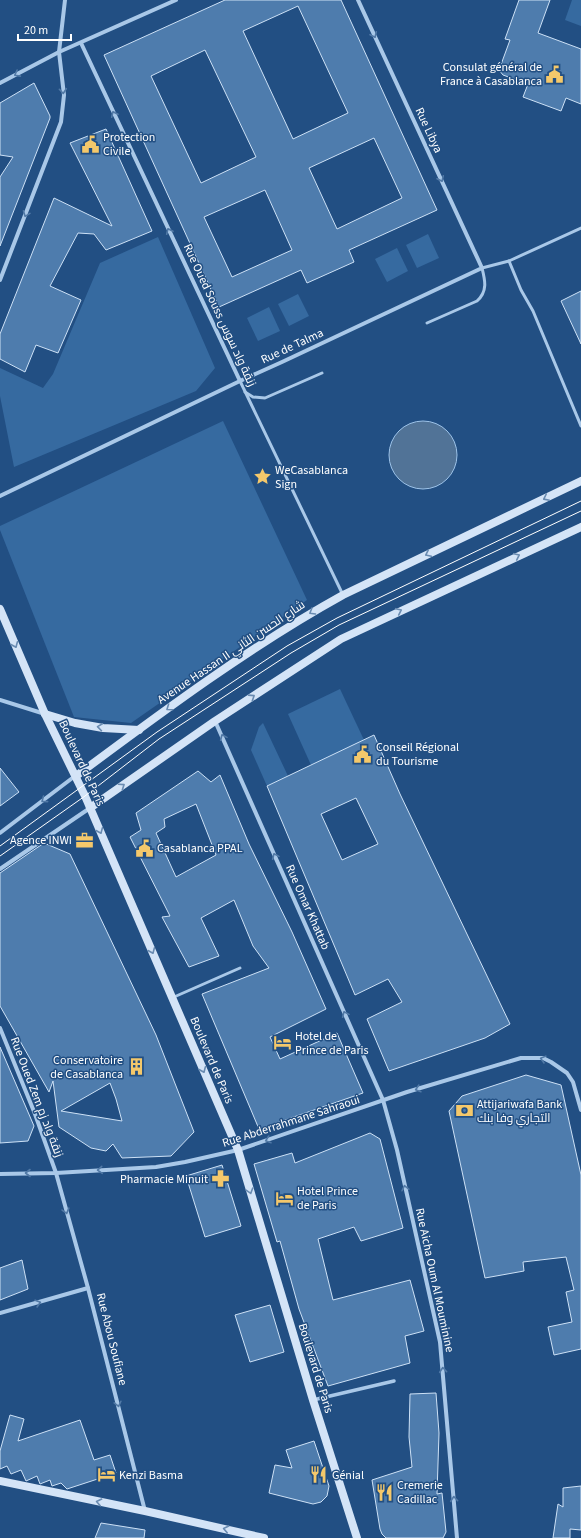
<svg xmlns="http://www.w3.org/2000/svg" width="581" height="1538" font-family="'Source Sans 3',Cairo,sans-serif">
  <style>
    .green { fill: #366aa0 }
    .water { fill: #517397; stroke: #9dc3e9 }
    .building { fill: #4e7cad; stroke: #cde1f6; fill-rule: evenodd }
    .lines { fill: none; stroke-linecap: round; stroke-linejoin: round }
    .service { stroke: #a9c8e8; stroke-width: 3 }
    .pedestrian { stroke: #a9c8e8; stroke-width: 3.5 }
    .minor { stroke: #a9c8e8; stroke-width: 4 }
    .secondary { stroke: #d4e4f7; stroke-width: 8 }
    .tram { stroke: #fff; stroke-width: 1 }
    .oneway { stroke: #5179a6 }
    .oneway2 { stroke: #698bb1 }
    .labels { text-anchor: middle; stroke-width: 3; stroke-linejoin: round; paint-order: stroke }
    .poi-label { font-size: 12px; fill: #fff; stroke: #224f83; text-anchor: start }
    .street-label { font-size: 12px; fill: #fff; stroke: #224f83 }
  </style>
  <rect width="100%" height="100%" fill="#224f83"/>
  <g class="green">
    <path d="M572 0H581V26L565 20Z"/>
    <path d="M428 234 439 258 417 268 406 245Z"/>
    <path d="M158 237 215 368 196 391 14 467 0 396V368L43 388 53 374 100 263Z"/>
    <path d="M397 248 408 271 387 282 375 259Z"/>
    <path d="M298 294 309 316 289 326 278 304Z"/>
    <path d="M269 307 280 331 258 341 247 318Z"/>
    <path d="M223 421 307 600 131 723 74 717 0 530V526Z"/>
    <path d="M340 689 364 740 311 765 288 714Z"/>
    <path d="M263 723 288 776 267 786 251 750 259 727Z"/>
  </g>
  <circle class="water" cx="423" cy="455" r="34"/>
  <g class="building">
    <path d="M225 0H341L437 210 349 250 354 262 307 283 301 270 219 307 104 55ZM298 6 348 113 293 139 243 31ZM205 50 256 157 201 183 151 76ZM374 138 402 198 337 229 309 168ZM265 190 292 250 232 277 204 217Z"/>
    <path d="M519 0H550L538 33 581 49V104L566 98 561 111 523 97 528 84 503 75 499 70 510 40 505 39Z"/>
    <path d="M34 83 50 116V118L0 246V177L13 157 0 155V103Z"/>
    <path d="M106 129 152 231 106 250 94 234 78 233 50 286 81 300 58 353 36 345 25 372 0 359V334L54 198 112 226 70 143Z"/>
    <path d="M581 291V344L561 301Z"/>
    <path d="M374 735 400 794 510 1024 485 1038 389 1071 367 1019 402 1002 388 979 355 995 267 786ZM356 798 378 844 342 860 321 814Z"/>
    <path d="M0 768 19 792 0 806Z"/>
    <path d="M198 771 211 782 220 775 249 844 292 932 326 1009 270 1037 280 1059 337 1033 363 1093 259 1129 202 994 269 968 253 946 234 900 201 918 219 956 189 967 162 917 170 916 130 837 141 830 136 813ZM196 804 216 855 176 877 156 833 165 827 164 819Z"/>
    <path d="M44 843 70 854 156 1035 194 1132 171 1156 122 1158 113 1144 106 1151 91 1148 59 1127 53 1081 49 1092 0 1006V873ZM110 1083 116 1099 122 1121 61 1111Z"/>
    <path d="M0 1047 34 1126 28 1141 0 1143Z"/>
    <path d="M526 1075 561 1085 581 1175V1349L554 1355 548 1327 572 1322 566 1292 574 1290 566 1257 523 1262 524 1271 485 1278 449 1111 462 1096Z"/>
    <path d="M370 1133 380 1139 403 1228 361 1241 354 1227 318 1239 333 1300 410 1280 424 1331 405 1336 410 1363 328 1386 299 1309 280 1241 277 1242 254 1164 292 1153 295 1163Z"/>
    <path d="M222 1165 241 1226 205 1237 186 1176Z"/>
    <path d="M22 1260 28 1289 0 1300V1268Z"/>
    <path d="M270 1305 284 1352 250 1362 235 1315Z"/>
    <path d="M436 1393 439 1433 437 1494 442 1493 446 1532 443 1538H386L382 1534 380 1529 372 1480 412 1467 409 1437 410 1394Z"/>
    <path d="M10 1415 24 1419 18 1441 80 1420 94 1460 110 1455 116 1473 67 1489 61 1483 52 1486 50 1480 40 1484 37 1476 26 1481 21 1470 11 1474 7 1466 0 1469V1451Z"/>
    <path d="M314 1441 329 1486 327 1496 321 1502 313 1504 269 1493 275 1465 292 1468 286 1450Z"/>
    <path d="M581 1486V1530L570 1529V1538H553L558 1504 563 1507V1488Z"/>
    <path d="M101 1523 145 1530 144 1538H95Z"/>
  </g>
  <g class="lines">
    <g class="service">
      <path d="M509 261 521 290 533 311 581 426"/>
      <path d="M427 323 477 301C488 291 485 280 482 268L509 261 581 228"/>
      <path d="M240 381 343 595"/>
      <path d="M245 392 253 397 265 398 322 373"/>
      <path d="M174 997 240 968"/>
    </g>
    <path class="pedestrian" d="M313 1400 394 1381"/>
    <g class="minor">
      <path d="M81 43 240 381"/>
      <path d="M0 83 59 52 176 0"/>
      <path d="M0 280 61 122 64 95 59 52 65 0"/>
      <path d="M0 496 240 381 282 362 482 268 358 0"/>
      <path d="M0 700 45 714"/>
      <path d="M215 721 383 1100 397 1150 440 1342 457 1538"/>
      <path d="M0 833 75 776"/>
      <path d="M0 869 90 808"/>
      <path d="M0 1028 35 1114 56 1173 88 1288 145 1511"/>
      <path d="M0 1174 56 1173 156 1167 185 1162 238 1150 407 1092 521 1058H543L551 1062 567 1073 573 1082 581 1110"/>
      <path d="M0 1313 88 1288"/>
    </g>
    <g class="secondary">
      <path d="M0 609 45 714 85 796 238 1150 313 1400 357 1538"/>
      <path d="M45 714 75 723 103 728 139 730"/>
      <path d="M76 776C162 712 249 647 343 595L581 481"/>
      <path d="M90 808 215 721 341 639 581 527"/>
      <path d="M0 1481 145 1511 264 1538"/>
    </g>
    <g class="tram">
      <path d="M0 846 157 732 287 646 337 618 581 501"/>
      <path d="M0 856 85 796 159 739 291 653 339 625 581 511"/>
    </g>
  </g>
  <defs><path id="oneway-chevron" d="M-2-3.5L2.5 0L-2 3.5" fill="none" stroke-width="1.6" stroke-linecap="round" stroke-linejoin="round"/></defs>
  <g class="oneway">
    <use href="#oneway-chevron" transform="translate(374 35) rotate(65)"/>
    <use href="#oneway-chevron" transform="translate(17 74) rotate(152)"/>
    <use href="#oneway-chevron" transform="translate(63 91) rotate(85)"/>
    <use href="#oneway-chevron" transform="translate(114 114) rotate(-115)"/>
    <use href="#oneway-chevron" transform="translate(441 179) rotate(65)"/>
    <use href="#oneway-chevron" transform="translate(26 214) rotate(111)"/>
    <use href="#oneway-chevron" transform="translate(169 231) rotate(-115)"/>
    <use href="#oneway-chevron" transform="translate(223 737) rotate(-114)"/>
    <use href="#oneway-chevron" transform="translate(44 800) rotate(143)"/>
    <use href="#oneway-chevron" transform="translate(275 856) rotate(-114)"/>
    <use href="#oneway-chevron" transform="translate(345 1014) rotate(-114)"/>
    <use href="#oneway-chevron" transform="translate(543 1059) rotate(-165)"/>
    <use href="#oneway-chevron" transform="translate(418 1089) rotate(163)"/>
    <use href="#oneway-chevron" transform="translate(268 1140) rotate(161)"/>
    <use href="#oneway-chevron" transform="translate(100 1170) rotate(176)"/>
    <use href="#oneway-chevron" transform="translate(28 1173) rotate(180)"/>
    <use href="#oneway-chevron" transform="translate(405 1188) rotate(-103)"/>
    <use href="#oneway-chevron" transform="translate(66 1211) rotate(74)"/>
    <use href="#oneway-chevron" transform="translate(38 1303) rotate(-16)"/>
    <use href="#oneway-chevron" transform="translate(443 1370) rotate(-95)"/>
    <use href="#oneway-chevron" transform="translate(118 1404) rotate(76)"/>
    <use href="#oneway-chevron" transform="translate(454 1499) rotate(-95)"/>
  </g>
  <g class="oneway2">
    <use href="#oneway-chevron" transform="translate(546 498) rotate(154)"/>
    <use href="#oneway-chevron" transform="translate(428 554) rotate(155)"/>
    <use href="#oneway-chevron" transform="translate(517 556) rotate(-25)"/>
    <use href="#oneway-chevron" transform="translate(399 611) rotate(-25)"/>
    <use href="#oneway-chevron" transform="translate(312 612) rotate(149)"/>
    <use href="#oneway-chevron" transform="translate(15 645) rotate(67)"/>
    <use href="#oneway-chevron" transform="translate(252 697) rotate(-33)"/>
    <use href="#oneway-chevron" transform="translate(169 708) rotate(145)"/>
    <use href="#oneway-chevron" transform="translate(100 727) rotate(-172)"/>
    <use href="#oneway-chevron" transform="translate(122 786) rotate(-34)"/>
    <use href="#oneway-chevron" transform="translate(100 831) rotate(67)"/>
    <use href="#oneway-chevron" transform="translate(152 951) rotate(67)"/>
    <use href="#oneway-chevron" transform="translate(203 1070) rotate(67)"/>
    <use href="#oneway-chevron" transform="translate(250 1191) rotate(73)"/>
    <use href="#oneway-chevron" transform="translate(99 1502) rotate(-168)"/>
    <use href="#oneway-chevron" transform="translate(226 1529) rotate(-167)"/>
  </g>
  <defs>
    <symbol id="civic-bare" viewBox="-9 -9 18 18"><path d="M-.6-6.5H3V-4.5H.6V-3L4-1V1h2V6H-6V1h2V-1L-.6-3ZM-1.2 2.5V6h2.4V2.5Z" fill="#f4c86b" stroke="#224f83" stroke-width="2.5" paint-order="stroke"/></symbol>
    <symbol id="sight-bare" viewBox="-9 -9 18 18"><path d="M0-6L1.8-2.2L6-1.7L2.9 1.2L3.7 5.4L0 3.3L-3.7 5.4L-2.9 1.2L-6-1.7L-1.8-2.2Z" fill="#f4c86b" stroke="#224f83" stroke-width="2.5" paint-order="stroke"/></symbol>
    <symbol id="office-bare" viewBox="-9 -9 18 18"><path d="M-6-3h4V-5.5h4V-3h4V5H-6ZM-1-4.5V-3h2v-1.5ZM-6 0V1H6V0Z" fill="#f4c86b" stroke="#224f83" stroke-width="2.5" paint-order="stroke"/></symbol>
    <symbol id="hotel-bare" viewBox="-9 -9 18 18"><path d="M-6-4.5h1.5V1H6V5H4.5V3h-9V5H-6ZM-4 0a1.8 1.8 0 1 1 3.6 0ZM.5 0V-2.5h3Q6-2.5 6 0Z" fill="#f4c86b" stroke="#224f83" stroke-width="2.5" paint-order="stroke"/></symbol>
    <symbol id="building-bare" viewBox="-9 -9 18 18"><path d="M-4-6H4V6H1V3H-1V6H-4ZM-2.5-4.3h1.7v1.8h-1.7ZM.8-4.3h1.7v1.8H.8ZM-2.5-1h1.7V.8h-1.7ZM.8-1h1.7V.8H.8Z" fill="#f4c86b" stroke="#224f83" stroke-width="2.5" paint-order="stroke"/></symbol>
    <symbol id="bank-bare" viewBox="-9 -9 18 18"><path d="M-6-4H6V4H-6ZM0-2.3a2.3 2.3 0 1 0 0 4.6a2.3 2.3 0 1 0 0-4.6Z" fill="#f4c86b" stroke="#224f83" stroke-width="2.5" paint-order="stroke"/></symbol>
    <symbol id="pharmacy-bare" viewBox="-9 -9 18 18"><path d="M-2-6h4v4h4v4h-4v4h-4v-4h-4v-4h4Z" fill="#f4c86b" stroke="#224f83" stroke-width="2.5" paint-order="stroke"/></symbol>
    <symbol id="restaurant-bare" viewBox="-9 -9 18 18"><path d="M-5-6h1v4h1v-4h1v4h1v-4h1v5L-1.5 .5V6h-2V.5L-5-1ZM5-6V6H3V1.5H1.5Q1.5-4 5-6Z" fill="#f4c86b" stroke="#224f83" stroke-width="2.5" paint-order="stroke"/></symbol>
  </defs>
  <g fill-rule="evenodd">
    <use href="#civic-bare" x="542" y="62" width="25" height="25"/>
    <use href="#civic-bare" x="78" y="132" width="25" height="25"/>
    <use href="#sight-bare" x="250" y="464" width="25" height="25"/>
    <use href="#civic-bare" x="350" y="742" width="25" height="25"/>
    <use href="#office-bare" x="72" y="828" width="25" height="25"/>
    <use href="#civic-bare" x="132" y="836" width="25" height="25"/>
    <use href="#hotel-bare" x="270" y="1030" width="25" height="25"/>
    <use href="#building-bare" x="124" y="1054" width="25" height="25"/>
    <use href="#bank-bare" x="452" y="1098" width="25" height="25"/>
    <use href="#pharmacy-bare" x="208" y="1166" width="25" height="25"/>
    <use href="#hotel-bare" x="272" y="1186" width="25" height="25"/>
    <use href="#hotel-bare" x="94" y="1462" width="25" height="25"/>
    <use href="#restaurant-bare" x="306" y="1462" width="25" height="25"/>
    <use href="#restaurant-bare" x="372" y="1480" width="25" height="25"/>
  </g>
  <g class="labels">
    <g class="poi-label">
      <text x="542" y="71" text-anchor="end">Consulat général de<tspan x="542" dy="14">France à Casablanca</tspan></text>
      <text x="103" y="141">Protection<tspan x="103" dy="14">Civile</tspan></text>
      <text x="275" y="474">WeCasablanca<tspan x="275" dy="14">Sign</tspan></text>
      <text x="376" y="751">Conseil Régional<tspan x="376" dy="14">du Tourisme</tspan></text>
      <text x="72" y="844" text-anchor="end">Agence INWI</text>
      <text x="157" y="852">Casablanca PPAL</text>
      <text x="295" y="1040">Hotel de<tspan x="295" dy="14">Prince de Paris</tspan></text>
      <text x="123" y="1064" text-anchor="end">Conservatoire<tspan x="123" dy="14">de Casablanca</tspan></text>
      <text x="477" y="1108">Attijariwafa Bank<tspan x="477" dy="14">التجاري وفا بنك</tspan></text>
      <text x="208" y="1183" text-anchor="end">Pharmacie Minuit</text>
      <text x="297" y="1195">Hotel Prince<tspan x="297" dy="14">de Paris</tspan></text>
      <text x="119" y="1479">Kenzi Basma</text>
      <text x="332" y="1479">Génial</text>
      <text x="397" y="1489">Cremerie<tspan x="397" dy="14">Cadillac</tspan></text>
    </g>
    <g class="street-label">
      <text transform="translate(429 130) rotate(65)" y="4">Rue Libya</text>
      <text transform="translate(220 315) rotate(65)" y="4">Rue Oued Souss زنقة واد سوس</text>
      <text transform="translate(292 346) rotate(-25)" y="4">Rue de Talma</text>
      <text transform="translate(231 652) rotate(-34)" y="4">Avenue Hassan II شارع الحسن الثاني</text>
      <text transform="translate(82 763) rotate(65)" y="4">Boulevard de Paris</text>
      <text transform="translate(308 907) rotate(66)" y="4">Rue Omar Khattab</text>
      <text transform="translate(212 1060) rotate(67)" y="4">Boulevard de Paris</text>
      <text transform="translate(37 1097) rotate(69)" y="4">Rue Oued Zem زنقة واد زم</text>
      <text transform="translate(291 1121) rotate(-18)" y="4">Rue Abderrahmane Sahraoui</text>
      <text transform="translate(435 1280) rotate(78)" y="4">Rue Aicha Oum Al Mouminine</text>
      <text transform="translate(112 1339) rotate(76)" y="4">Rue Abou Soufiane</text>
      <text transform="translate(316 1368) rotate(73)" y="4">Boulevard de Paris</text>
    </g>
  </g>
  <path d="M18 34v6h53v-6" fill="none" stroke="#ffffff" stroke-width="2"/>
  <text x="24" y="34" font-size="12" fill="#ffffff" stroke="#224f83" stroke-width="3" paint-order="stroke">20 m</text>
</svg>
